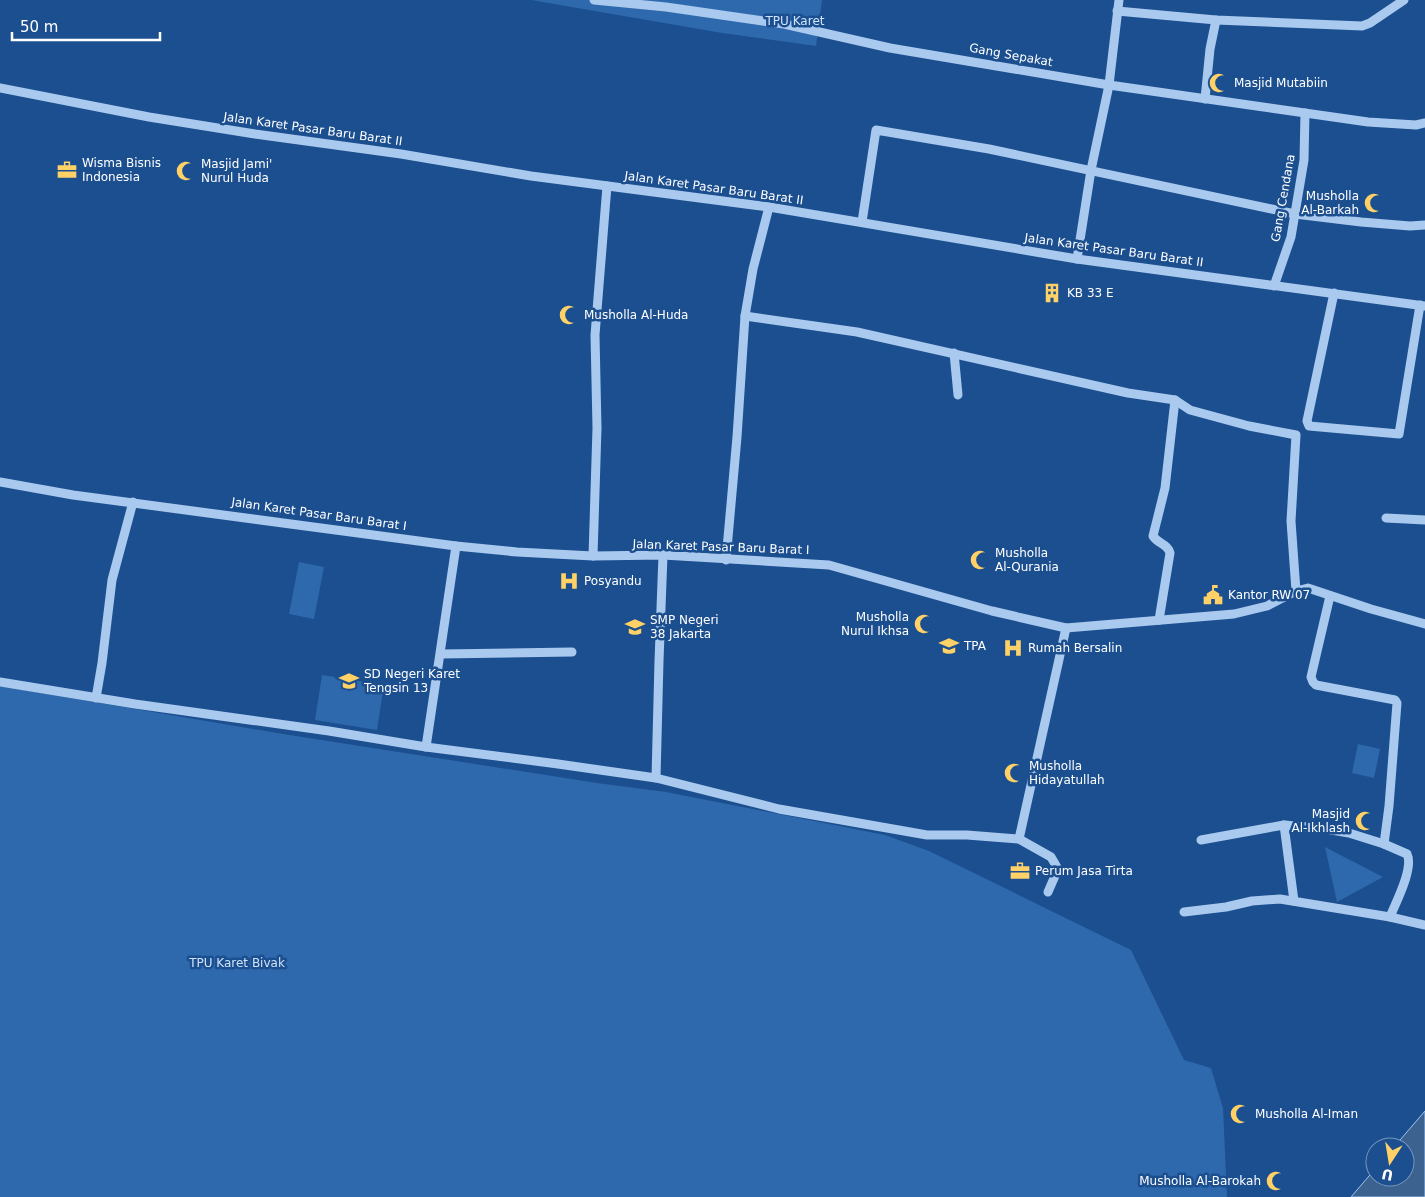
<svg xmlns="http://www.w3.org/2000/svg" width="1425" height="1197" font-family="'DejaVu Sans',sans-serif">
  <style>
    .green { fill: #2e69ad }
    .water { fill: #3c6290; stroke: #9cc4f0 }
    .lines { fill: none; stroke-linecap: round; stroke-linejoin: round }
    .minor { stroke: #a9c9ee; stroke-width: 9 }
    .labels { text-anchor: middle; stroke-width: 5; stroke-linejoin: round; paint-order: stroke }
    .park-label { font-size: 12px; fill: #cfe3fa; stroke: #1b4f8f }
    .street-label { font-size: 12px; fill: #fff; stroke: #1b4f8f }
    .poi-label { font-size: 12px; fill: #fff; stroke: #1b4f8f; text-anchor: start }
  </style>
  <rect width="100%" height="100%" fill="#1b4f8f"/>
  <g class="green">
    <path d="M531 0H822L816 46 722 33Z"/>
    <path d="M299 562 324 567 314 619 289 614Z"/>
    <path d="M322 675 384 685 377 730 315 720Z"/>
    <path d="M0 686 283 734 597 783 666 792 885 835 929 851 1131 950 1184 1060 1211 1068 1223 1108 1227 1197H0Z"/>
    <path d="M1358 744 1380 749 1374 778 1352 773Z"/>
    <path d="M1325 847 1383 877 1337 902Z"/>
  </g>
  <path class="water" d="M1425 1111V1197H1351L1375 1169V1177H1405V1147H1394Z"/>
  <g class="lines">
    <g class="minor">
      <path d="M594 0 666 7 784 24 890 48 1109 85 1368 122 1416 125 1425 123"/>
      <path d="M1117 11 1216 20 1362 26 1370 23 1404 0"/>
      <path d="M0 88 149 117 255 134 401 154 531 176 769 207 1077 259 1425 306"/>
      <path d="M1205 99 1210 49 1216 20"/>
      <path d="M862 222 876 130 989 149 1295 214 1361 222 1410 226 1425 225"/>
      <path d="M1077 259 1091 170 1109 85 1119 0"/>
      <path d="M1274 286 1291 237 1304 160 1305 113"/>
      <path d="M1334 293 1307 421 1309 426 1399 434 1420 305"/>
      <path d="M745 316 857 332 1128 393 1175 400 1190 410 1249 426 1296 435 1291 521 1296 591"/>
      <path d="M954 353 958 395"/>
      <path d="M0 482 73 495 456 546 517 552 593 556 663 555 829 565 992 611 1066 628 1234 614 1267 606 1296 591 1308 588 1371 609 1425 624"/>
      <path d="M1386 518 1425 520"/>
      <path d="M593 556 597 428 595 335 607 186"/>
      <path d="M726 560 737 437 745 316 753 269 769 207"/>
      <path d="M1330 596 1311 677 1313 682 1316 685 1395 700 1397 703 1389 806 1384 844"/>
      <path d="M1159 620 1170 553C1168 544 1158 544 1153 536L1165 488 1175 400"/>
      <path d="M441 654 572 652"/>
      <path d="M0 682 135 704 329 731 426 747 558 764 656 778 779 809 927 835H967L1019 839 1051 857 1058 869 1048 892"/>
      <path d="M96 698 102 663 112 580 133 502"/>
      <path d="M426 747 456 546"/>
      <path d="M656 778 659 661 663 555"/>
      <path d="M1284 825 1294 901"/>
      <path d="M1019 839 1066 628"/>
      <path d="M1201 840 1284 825 1320 828 1349 833 1384 844 1407 854C1414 868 1396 902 1390 917"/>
      <path d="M1184 912 1226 907 1252 901 1280 899 1390 917 1425 925"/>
    </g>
  </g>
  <defs>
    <symbol id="mosque-bare" viewBox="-9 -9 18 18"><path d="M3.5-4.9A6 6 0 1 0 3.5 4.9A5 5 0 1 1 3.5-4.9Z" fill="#ffd166" stroke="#1b4f8f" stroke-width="2.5" paint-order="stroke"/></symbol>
    <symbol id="office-bare" viewBox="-9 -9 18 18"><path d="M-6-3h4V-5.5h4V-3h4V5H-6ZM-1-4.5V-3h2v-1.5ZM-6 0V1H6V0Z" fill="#ffd166" stroke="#1b4f8f" stroke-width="2.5" paint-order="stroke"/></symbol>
    <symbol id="building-bare" viewBox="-9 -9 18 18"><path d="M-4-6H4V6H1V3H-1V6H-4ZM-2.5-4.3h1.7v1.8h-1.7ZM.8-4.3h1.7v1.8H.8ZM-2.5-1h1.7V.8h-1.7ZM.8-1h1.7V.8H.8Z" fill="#ffd166" stroke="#1b4f8f" stroke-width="2.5" paint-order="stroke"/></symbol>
    <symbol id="hospital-bare" viewBox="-9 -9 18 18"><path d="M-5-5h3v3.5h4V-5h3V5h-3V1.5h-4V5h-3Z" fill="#ffd166" stroke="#1b4f8f" stroke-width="2.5" paint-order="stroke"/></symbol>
    <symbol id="civic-bare" viewBox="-9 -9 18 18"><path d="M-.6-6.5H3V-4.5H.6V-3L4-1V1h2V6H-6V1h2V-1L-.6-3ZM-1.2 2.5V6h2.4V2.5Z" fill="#ffd166" stroke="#1b4f8f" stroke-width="2.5" paint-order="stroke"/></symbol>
    <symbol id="school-bare" viewBox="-9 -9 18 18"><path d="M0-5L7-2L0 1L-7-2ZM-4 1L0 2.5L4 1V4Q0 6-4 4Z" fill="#ffd166" stroke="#1b4f8f" stroke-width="2.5" paint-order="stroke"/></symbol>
  </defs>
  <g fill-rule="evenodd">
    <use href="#mosque-bare" x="1205" y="69" width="28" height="28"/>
    <use href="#office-bare" x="53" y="156" width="28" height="28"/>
    <use href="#mosque-bare" x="172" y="157" width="28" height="28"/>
    <use href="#mosque-bare" x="1360" y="189" width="28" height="28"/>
    <use href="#building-bare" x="1038" y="279" width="28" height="28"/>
    <use href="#mosque-bare" x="555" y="301" width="28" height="28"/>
    <use href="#mosque-bare" x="966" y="546" width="28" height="28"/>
    <use href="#hospital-bare" x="555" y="567" width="28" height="28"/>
    <use href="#civic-bare" x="1199" y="581" width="28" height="28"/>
    <use href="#mosque-bare" x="910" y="610" width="28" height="28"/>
    <use href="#school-bare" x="621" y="613" width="28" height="28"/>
    <use href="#school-bare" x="935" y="632" width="28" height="28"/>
    <use href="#hospital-bare" x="999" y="634" width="28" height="28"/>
    <use href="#school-bare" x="335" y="667" width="28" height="28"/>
    <use href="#mosque-bare" x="1000" y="759" width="28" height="28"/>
    <use href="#mosque-bare" x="1351" y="807" width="28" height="28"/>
    <use href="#office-bare" x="1006" y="857" width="28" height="28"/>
    <use href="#mosque-bare" x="1226" y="1100" width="28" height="28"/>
    <use href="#mosque-bare" x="1262" y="1167" width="28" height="28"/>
  </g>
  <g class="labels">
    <g class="park-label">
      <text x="795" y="25">TPU Karet</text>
      <text x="237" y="967">TPU Karet Bivak</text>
    </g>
    <g class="street-label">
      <text transform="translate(1011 55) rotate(10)" y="4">Gang Sepakat</text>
      <text transform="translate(313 129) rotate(8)" y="4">Jalan Karet Pasar Baru Barat II</text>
      <text transform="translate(714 188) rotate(8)" y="4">Jalan Karet Pasar Baru Barat II</text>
      <text transform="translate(1283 198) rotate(-80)" y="4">Gang Cendana</text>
      <text transform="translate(1114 250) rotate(8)" y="4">Jalan Karet Pasar Baru Barat II</text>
      <text transform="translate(319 514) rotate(8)" y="4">Jalan Karet Pasar Baru Barat I</text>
      <text transform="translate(721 547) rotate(2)" y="4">Jalan Karet Pasar Baru Barat I</text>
    </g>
    <g class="poi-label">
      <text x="1234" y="87">Masjid Mutabiin</text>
      <text x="82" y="167">Wisma Bisnis<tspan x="82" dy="14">Indonesia</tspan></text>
      <text x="201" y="168">Masjid Jami'<tspan x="201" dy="14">Nurul Huda</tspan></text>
      <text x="1359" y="200" text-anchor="end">Musholla<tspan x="1359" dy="14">Al-Barkah</tspan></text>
      <text x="1067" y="297">KB 33 E</text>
      <text x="584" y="319">Musholla Al-Huda</text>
      <text x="995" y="557">Musholla<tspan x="995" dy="14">Al-Qurania</tspan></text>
      <text x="584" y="585">Posyandu</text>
      <text x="1228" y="599">Kantor RW 07</text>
      <text x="909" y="621" text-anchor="end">Musholla<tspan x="909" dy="14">Nurul Ikhsa</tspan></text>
      <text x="650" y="624">SMP Negeri<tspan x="650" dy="14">38 Jakarta</tspan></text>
      <text x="964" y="650">TPA</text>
      <text x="1028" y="652">Rumah Bersalin</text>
      <text x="364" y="678">SD Negeri Karet<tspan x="364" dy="14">Tengsin 13</tspan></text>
      <text x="1029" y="770">Musholla<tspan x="1029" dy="14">Hidayatullah</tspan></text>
      <text x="1350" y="818" text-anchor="end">Masjid<tspan x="1350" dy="14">Al-Ikhlash</tspan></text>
      <text x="1035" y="875">Perum Jasa Tirta</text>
      <text x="1255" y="1118">Musholla Al-Iman</text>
      <text x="1261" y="1185" text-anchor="end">Musholla Al-Barokah</text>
    </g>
  </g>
  <g transform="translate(1390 1162) rotate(192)"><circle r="24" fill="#1b4f8f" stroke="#7695bc"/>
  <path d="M0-4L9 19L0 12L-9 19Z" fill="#ffd166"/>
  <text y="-8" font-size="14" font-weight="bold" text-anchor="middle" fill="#ffffff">U</text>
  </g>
  <path d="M12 32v8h148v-8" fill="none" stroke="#ffffff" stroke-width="2.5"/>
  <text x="20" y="32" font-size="15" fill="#ffffff" stroke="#1b4f8f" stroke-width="4" paint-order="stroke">50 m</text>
</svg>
